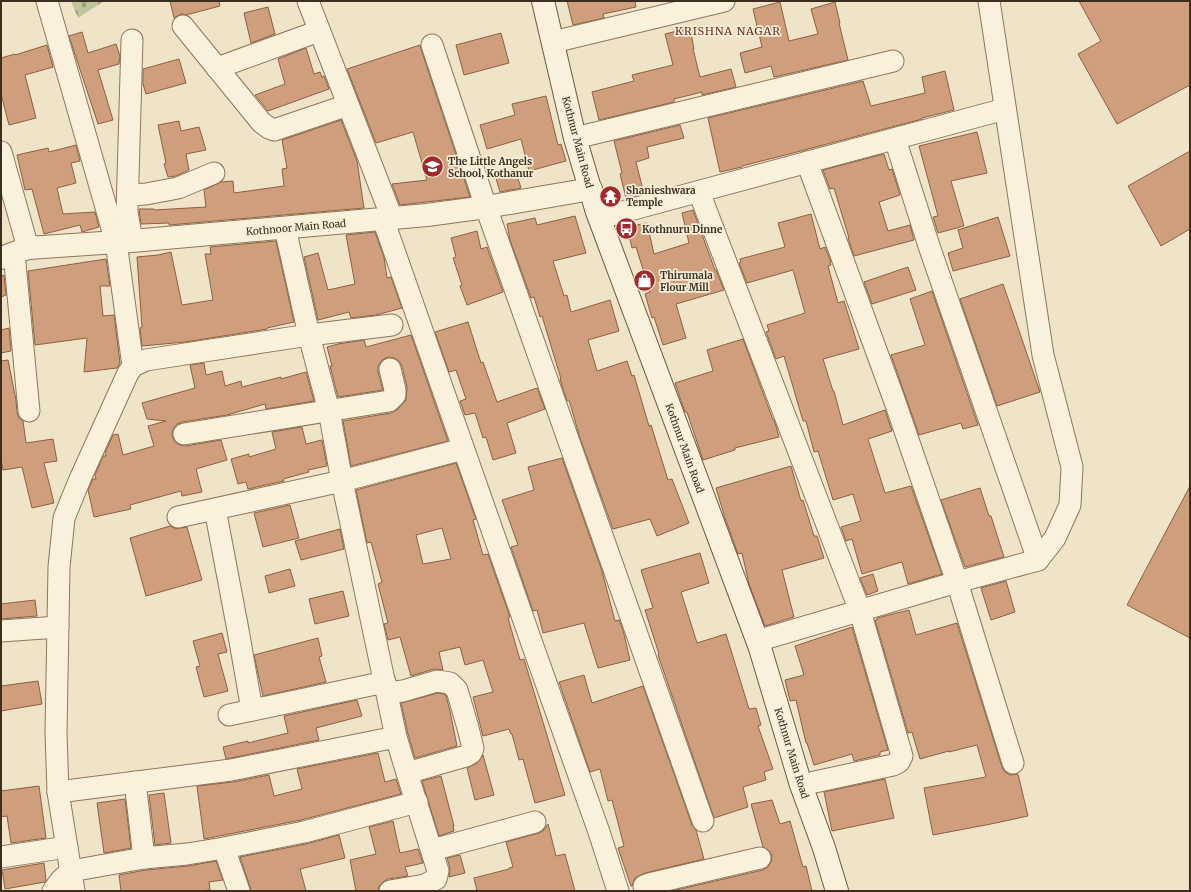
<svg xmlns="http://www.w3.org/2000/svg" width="1191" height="892" font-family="Merriweather,serif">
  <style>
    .cemetery { fill: url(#cemetery-stones) }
    .building { fill: #cf9f7d; stroke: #8d5f41; fill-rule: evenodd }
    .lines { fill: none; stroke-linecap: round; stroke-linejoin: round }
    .minor-casing { stroke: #8d765c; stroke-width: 23 }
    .tertiary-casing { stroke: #8d765c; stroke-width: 24 }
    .secondary-casing { stroke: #6f573f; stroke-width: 24 }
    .minor { stroke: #faf1dc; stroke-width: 21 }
    .tertiary { stroke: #faf1dc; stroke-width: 22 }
    .secondary { stroke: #faf1dc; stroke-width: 22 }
    .labels { text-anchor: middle; stroke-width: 3.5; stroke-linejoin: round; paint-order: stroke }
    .street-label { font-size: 10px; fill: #3d2e20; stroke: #f7eed8 }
    .poi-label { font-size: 10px; font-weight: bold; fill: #3d2e20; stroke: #f7eed8; text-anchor: start }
    .neighbourhood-label { font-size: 11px; letter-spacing: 1px; fill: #6b2e1e; stroke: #f7eed8 }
  </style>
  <defs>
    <pattern id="cemetery-stones" width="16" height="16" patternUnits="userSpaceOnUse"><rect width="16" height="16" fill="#bfc49a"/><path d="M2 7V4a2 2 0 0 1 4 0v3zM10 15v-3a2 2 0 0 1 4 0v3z" fill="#9ca07d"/></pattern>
  </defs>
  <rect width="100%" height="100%" fill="#f0e4c8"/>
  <path class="cemetery" d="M71 1H104L78 18Z"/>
  <g class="building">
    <path d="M170 1H219L220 6 186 15 181 14 174 18Z"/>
    <path d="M567 1H635L636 7 603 14 604 18 573 25Z"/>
    <path d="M1079 1H1190V85L1117 124 1078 54 1101 41Z"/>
    <path d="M780 2 789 41 818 34 811 9 835 2 840 23H839L848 60 774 77 771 66 745 73 740 53 762 47 753 9Z"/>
    <path d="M268 7 275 34 251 43 244 13Z"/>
    <path d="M690 28 694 49H693L700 77 731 69 736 87 702 95V92L674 99V102L599 120 592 92 634 81 632 75 673 65 665 34Z"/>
    <path d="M82 32 88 53 116 44 120 56 119 64 98 70 113 120 98 124 69 36Z"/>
    <path d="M501 33 509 63 464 75 456 45Z"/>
    <path d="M47 45 53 67 25 75 36 118 9 125 1 94V58L15 54V55Z"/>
    <path d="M420 45 421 49 470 197 400 205 392 184 427 180 413 132 376 143 347 69Z"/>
    <path d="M306 48 314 74 320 72 322 77 324 76 329 89 268 111 255 95 285 84 278 59Z"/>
    <path d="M179 59 186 83 146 94 143 84V69Z"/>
    <path d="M945 71 954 110 922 118V119L797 152 742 166V167L720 172 708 118 863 81 871 106 925 93 922 77Z"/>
    <path d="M546 96 558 145 561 144 566 161 529 171 521 139 487 149 480 125 515 115 512 104Z"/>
    <path d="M341 120 357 161 364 208 169 225V223L141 224 139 209H154V210L206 207 204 190 221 182 233 181 234 193 284 186 282 169 287 168 282 140Z"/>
    <path d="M179 121 181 131 199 127 206 150 186 154 189 170 176 176 168 177 164 164 166 163 158 125Z"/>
    <path d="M680 125 684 138 647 147 649 158 636 162 644 194 626 198 620 174 622 173 614 141Z"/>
    <path d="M977 132 987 173 951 181 964 226 938 233 933 217 938 216 919 146Z"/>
    <path d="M76 145 80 161 71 163 76 183 57 188 63 214 95 212 99 227 82 232 80 225 44 234 32 189 25 190 17 155 48 148 49 152Z"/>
    <path d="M1190 151V229L1161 246 1128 186Z"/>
    <path d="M884 154 889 170 892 169 900 195 879 202 888 231 910 225 914 240 854 256 848 238H849L834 188 830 189 823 170Z"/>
    <path d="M515 169 521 188 500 192 495 175Z"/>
    <path d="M693 210 715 270H716L724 290 676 304 686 338 663 345 654 317 652 318 645 294 650 292 636 247 632 248 627 227 647 223 654 254 689 243 682 213Z"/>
    <path d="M811 214 820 249 825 247 831 262H830L831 265 828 266 838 303 844 301 859 349 823 359 833 391H834L843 425 885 410 892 431 868 439 885 493 911 486 942 574 908 584 902 562 862 574 852 539 846 541 841 527 861 521 853 494 833 500 818 451 814 452 806 421H803L784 356 776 359 766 332 769 331 767 325 805 313 793 270 747 283 739 263 741 262 740 259 785 247 778 223Z"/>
    <path d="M575 216 586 253 553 261 564 296 567 295 571 312 610 300 619 331 588 340 597 371 627 361 632 376 634 375 649 426 651 425 668 480 672 479 689 523 657 536 650 519 613 529 580 438 569 400 567 401 560 379H561L542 316 540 317 534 297 531 298 510 240 507 224 535 218 537 225Z"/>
    <path d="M998 217 1010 256 953 271 948 253 963 248 958 230Z"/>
    <path d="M477 231 481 249 487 247 503 292 467 305 460 286 462 285 453 258 456 257 451 238Z"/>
    <path d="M375 232 384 257 387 278 391 277 402 308 376 315 351 318 349 312 318 320 304 257 318 253 328 290 355 284 346 235Z"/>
    <path d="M276 241 294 322 267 328V329L185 342 142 346 140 328 142 327 137 257 158 255 171 252 182 305 213 300 205 254H211L210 247Z"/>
    <path d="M106 259 110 286H100L103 316 114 315 120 363 117 368 84 372 87 338 35 345 28 271Z"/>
    <path d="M908 267 916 290 872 304 864 282Z"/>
    <path d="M4 275 6 295 1 297V276Z"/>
    <path d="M1003 284 1040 392 997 406 960 299Z"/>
    <path d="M932 291 978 425 963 429 961 423 919 435 891 355 925 345 910 299Z"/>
    <path d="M468 322 481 363 483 362 497 402 537 388 545 409 507 423 516 453 493 460 486 437 483 438 475 413 465 415 460 401 466 399 456 370 449 372 435 332Z"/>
    <path d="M9 328 11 351 1 353V330Z"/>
    <path d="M411 335 448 441 351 466 343 421 391 413 397 410 406 400 407 387 402 366 399 361 394 358 388 357 382 360 378 366V372L383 390 338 397 330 366H332L327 347 338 344 364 340 366 347Z"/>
    <path d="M743 339 773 420H774L776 426 779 437 735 448V450L703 460 687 412H685L675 383 713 371 707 350Z"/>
    <path d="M8 360 16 400 17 412 19 418 23 421 26 443 53 439 57 461 44 463 54 503 32 508 22 467 3 470 1 460V361Z"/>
    <path d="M204 363 206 375 222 371 225 386 241 381 242 387 281 377V379L306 372 314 401 266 409 265 404 227 415 182 422 177 424 173 429 172 436 175 442 180 445 186 446 221 440 227 460 196 469 202 492 182 496 181 491 130 505 131 509 94 517 88 490 93 479H96L95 475 103 456H106L105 453 113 435 118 434 123 455 154 446 148 426 166 421 147 419 142 403 195 388 190 365Z"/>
    <path d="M302 427 306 444 322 440 327 466 308 470 309 472 283 479 284 481 248 489 246 482 238 484 231 459 249 454V457L276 449 272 432Z"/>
    <path d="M562 458 602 571 615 621 619 620 623 630 630 660 598 668 584 623 543 633 537 610 533 611 511 547 518 545 502 500 534 490 528 467Z"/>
    <path d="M456 463 476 519 473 520 483 555 488 554 510 617 508 618 520 660 524 659 565 795 535 803 523 759 519 760 512 734H511L509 729 483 736 473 697 493 692 483 660 465 665 460 647 439 652 443 670 434 669 411 676 400 637 388 640 384 624 388 623 378 584 382 582 371 542 367 543 356 490ZM442 528 451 559 423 564 416 535Z"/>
    <path d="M791 466 801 501 803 500 814 536H817L824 558 782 570 794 617 765 626 749 584 742 553 738 554 725 518 716 488Z"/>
    <path d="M1190 486V638L1127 605Z"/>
    <path d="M980 488 989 516H991L1004 557 965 567 941 500Z"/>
    <path d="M290 505 299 538 263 547 254 513Z"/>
    <path d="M170 526 175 529 187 527 202 580 146 596 130 538Z"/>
    <path d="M340 529 344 549 301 560 295 541Z"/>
    <path d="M700 553 709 583 681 592 697 643 726 634 749 709 756 708 761 725 758 726 773 769 764 772 766 780 743 787 748 807 714 818 658 655 659 654 645 610 653 608 641 570Z"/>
    <path d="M290 569 295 586 269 593 265 576Z"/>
    <path d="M873 574 878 591 867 595 860 578Z"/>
    <path d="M1006 581 1015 612 991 620 981 588Z"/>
    <path d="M343 591 349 616 315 624 309 599Z"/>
    <path d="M35 600 37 616 1 619V604Z"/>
    <path d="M909 610 916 635 957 623 1002 767 1005 772 1010 775 1018 774 1028 816 991 824 933 835 924 788 986 777 977 745 949 752V751L920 759 912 732 908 733 875 620H877V618Z"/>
    <path d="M852 627 888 750 880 752V755L854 761 852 754 814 765 807 743H806L796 700 790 701 785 680 804 675 795 646Z"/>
    <path d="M222 633 227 652 218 654 228 691 204 697 196 667 200 666 193 641Z"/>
    <path d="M318 638 322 656 319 657 326 682 263 696 254 655Z"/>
    <path d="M584 675 592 703 643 686 692 825 696 830 704 859 645 873 635 878 633 883 632 886H631L618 848 624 846 612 800 608 801 600 769 590 772 559 682Z"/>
    <path d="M38 681 42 704 1 711V686Z"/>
    <path d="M438 693 444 694 446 696 450 711 457 746 415 758 408 734 401 703Z"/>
    <path d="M357 700 362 716 316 728 319 740 226 759 223 747 248 741V743L288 733 284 716Z"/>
    <path d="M378 753 385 782 396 779 401 794 301 820 204 839 197 786 233 782 269 775 274 796 302 789 297 769Z"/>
    <path d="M483 755 494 795 475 800 467 768 477 763Z"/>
    <path d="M441 776 454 826H453L454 831 439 836 422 781Z"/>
    <path d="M885 779 894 818 832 831 824 792Z"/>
    <path d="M39 786 46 838 11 843 7 816 1 817V791Z"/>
    <path d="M164 793 171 843 155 845 149 795Z"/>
    <path d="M125 799 131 848 104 853 97 803Z"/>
    <path d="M772 800 780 824 790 821 803 867 806 866 812 891H672L763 870 768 867 771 862 772 855 768 850 763 847 751 804Z"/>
    <path d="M393 821 400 853 418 849 423 863 405 867 408 876 388 879 383 882 379 886 378 891H356L350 860 376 854 369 827Z"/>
    <path d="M548 824 556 856 565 854 575 891H477L474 878 509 869V868L513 867 506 842 539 833 543 831 547 825Z"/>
    <path d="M339 835 345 858 300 869 306 891H251L250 887 240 857 306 844Z"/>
    <path d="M460 855 465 873 449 877 450 868 447 858Z"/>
    <path d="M216 861 223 880 209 882 210 890 197 891H121L119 875 146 870 188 866Z"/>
    <path d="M44 863 46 880 45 882 5 889 2 870Z"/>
  </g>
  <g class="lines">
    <defs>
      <g id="minor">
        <path d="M47 1 116 242 133 366"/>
        <path d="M308 1 392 218"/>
        <path d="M183 26 261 122 269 128 274 130 348 105"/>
        <path d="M132 40 127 212 132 241"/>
        <path d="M553 42 724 1"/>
        <path d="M432 45 486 207 703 821"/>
        <path d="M217 68 319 31"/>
        <path d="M575 138 893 61"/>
        <path d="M895 139 929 246 1038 560"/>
        <path d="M1 152 28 248"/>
        <path d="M807 162 894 399 957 582 1013 763"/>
        <path d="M699 192 860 611 902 756 899 762 893 765 801 785"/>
        <path d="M128 195 146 194 178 188 214 173"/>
        <path d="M600 218 1005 109"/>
        <path d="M383 219 530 638 599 832 618 891"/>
        <path d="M285 228 309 335 329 411 342 481 396 737 407 773 438 871 436 879 425 885 390 891"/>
        <path d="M14 253 29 411"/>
        <path d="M184 434 389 401 395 395V390L390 369"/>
        <path d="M215 509 238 630 252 710"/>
        <path d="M178 517 342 481 463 449"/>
        <path d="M1 631 58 627"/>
        <path d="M757 641 957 582 1038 560 1055 538 1070 505 1072 467 1043 355 989 1"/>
        <path d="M387 693 403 691 437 681 450 683 457 690 468 728 473 748 471 753 466 756 407 773"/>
        <path d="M229 715 385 682"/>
        <path d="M135 782 144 858"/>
        <path d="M58 792 231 770 396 737"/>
        <path d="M224 848 239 891"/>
        <path d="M432 850 535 822"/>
        <path d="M1 857 67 847"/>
        <path d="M53 891 61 880 71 871 144 858 187 854 224 848 304 832 417 802"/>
        <path d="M74 891 58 792 56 733 59 567 64 518 80 479 128 373 133 366 146 360 309 335 392 325"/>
        <path d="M645 891 644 886 649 884 760 858"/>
      </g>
      <path id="tertiary" d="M1 258 28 248 132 241 427 215 486 207 591 189"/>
      <path id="secondary" d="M543 1 575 138 597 212 760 648 801 785 824 848 837 891"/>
    </defs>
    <use href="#minor" class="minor-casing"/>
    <use href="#tertiary" class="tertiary-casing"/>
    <use href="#secondary" class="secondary-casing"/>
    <use href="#minor" class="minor"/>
    <use href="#tertiary" class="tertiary"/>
    <use href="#secondary" class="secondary"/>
  </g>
  <defs>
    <symbol id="school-disc" viewBox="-11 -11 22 22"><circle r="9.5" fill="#9e2a2b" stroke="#f7eed8"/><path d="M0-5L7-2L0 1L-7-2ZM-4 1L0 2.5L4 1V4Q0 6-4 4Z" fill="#fff"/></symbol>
    <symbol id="temple-disc" viewBox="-11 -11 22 22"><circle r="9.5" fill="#9e2a2b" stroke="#f7eed8"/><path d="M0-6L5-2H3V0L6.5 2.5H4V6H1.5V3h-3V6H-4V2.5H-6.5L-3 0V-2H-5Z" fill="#fff"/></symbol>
    <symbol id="bus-disc" viewBox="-11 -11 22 22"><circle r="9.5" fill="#9e2a2b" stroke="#f7eed8"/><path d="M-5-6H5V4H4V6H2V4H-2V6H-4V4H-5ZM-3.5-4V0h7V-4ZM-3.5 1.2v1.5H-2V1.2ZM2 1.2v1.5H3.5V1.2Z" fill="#fff"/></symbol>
    <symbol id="shop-disc" viewBox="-11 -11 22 22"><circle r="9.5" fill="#9e2a2b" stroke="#f7eed8"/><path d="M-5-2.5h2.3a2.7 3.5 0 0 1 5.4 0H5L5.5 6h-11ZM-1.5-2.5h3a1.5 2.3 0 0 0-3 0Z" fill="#fff"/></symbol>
  </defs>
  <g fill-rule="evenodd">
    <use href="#school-disc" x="420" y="154" width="25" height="25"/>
    <use href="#temple-disc" x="598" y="184" width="25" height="25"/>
    <use href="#bus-disc" x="614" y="216" width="25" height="25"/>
    <use href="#shop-disc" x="632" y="268" width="25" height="25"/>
  </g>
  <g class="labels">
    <g class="street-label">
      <text transform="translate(578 142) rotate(75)" y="4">Kothnur Main Road</text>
      <text transform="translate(296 227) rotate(-5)" y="4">Kothnoor Main Road</text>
      <text transform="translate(685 448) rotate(70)" y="4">Kothnur Main Road</text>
      <text transform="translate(792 753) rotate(73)" y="4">Kothnur Main Road</text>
    </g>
    <g class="poi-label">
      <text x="448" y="165">The Little Angels<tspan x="448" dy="12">School, Kothanur</tspan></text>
      <text x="626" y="194">Shanieshwara<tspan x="626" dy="12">Temple</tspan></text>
      <text x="642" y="233">Kothnuru Dinne</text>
      <text x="660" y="279">Thirumala<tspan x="660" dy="12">Flour Mill</tspan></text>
    </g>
    <g class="neighbourhood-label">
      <text x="728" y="35">KRISHNA NAGAR</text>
    </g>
  </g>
  <rect width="1191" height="892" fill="none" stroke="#3d2e20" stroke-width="4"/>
</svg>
